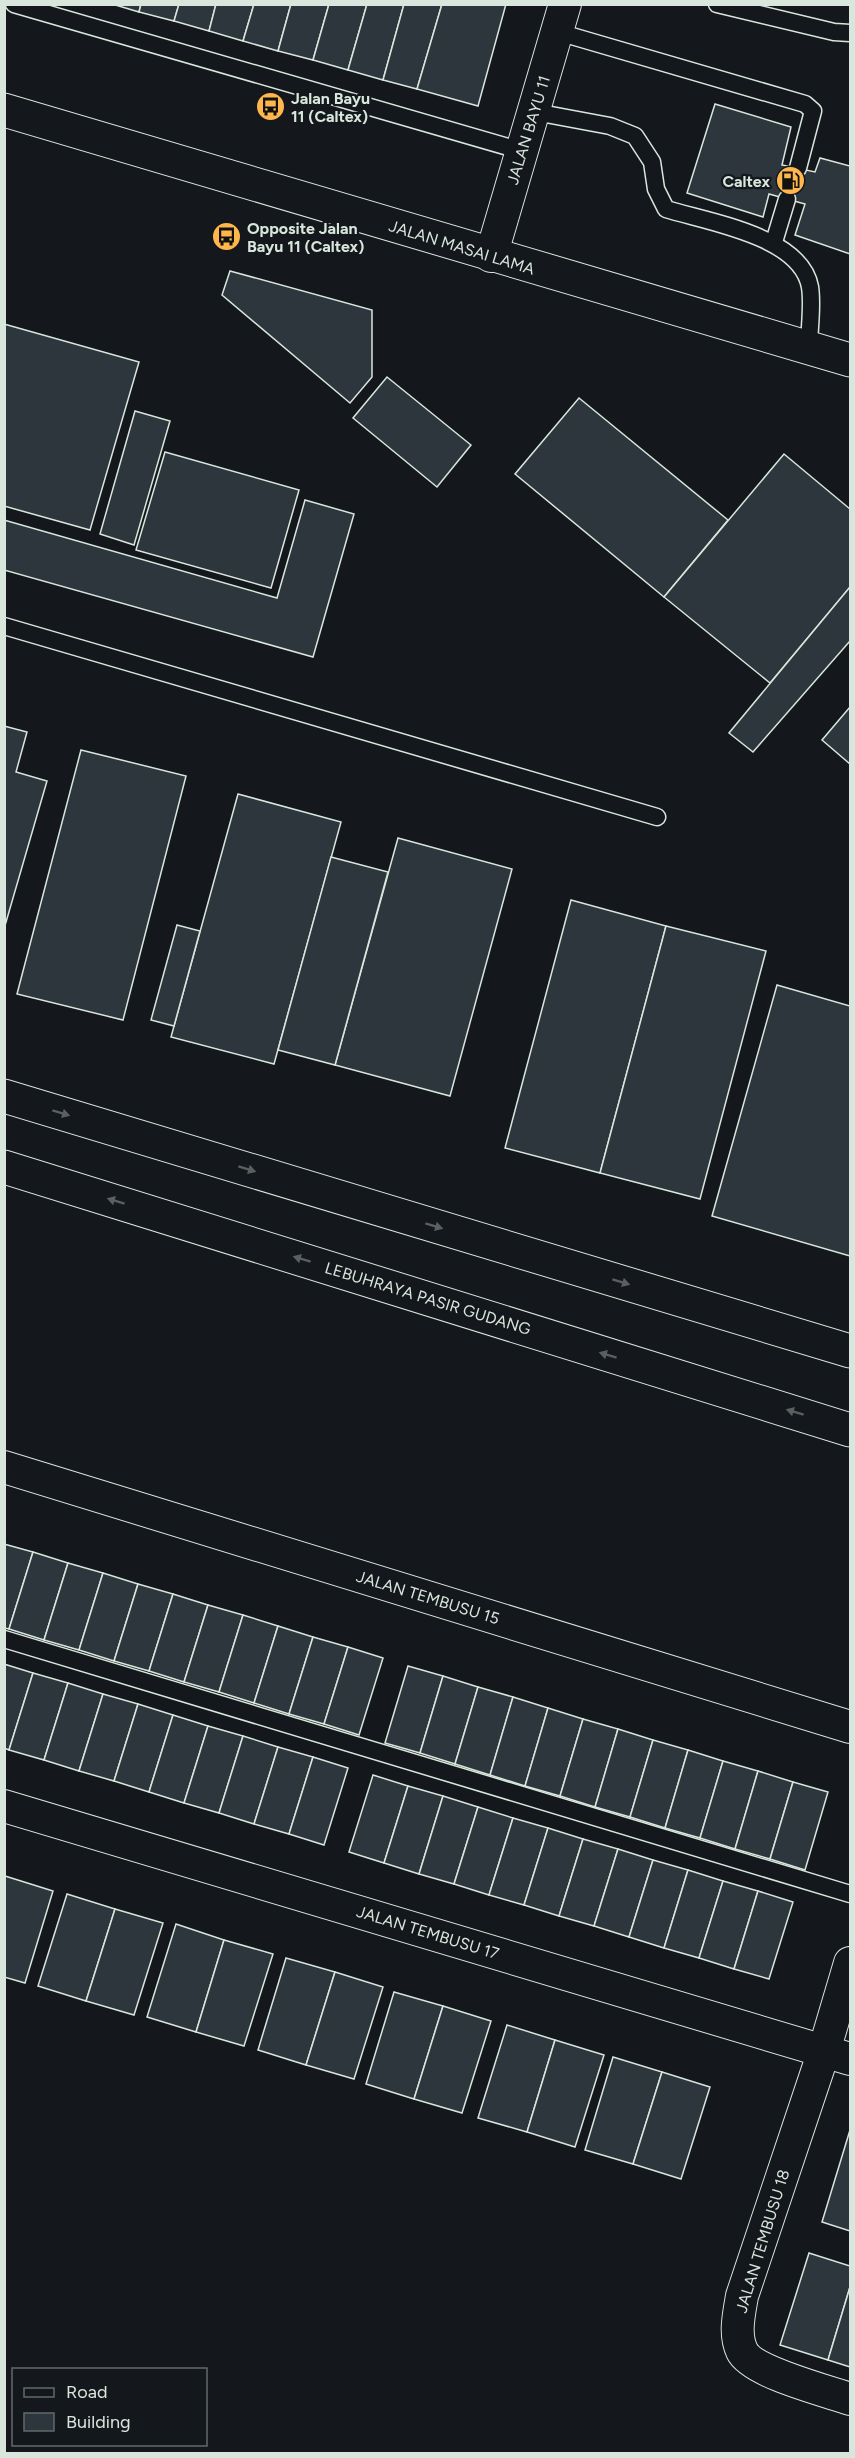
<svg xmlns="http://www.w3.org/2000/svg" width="855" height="2458" font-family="Figtree,sans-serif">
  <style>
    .building { fill: #2c363c; stroke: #d8e6dc; stroke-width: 1.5 }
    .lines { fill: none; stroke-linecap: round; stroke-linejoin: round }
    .lane-casing { stroke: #d8e6dc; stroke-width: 19 }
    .street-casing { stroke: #d8e6dc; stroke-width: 34 }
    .primary-casing { stroke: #d8e6dc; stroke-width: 35 }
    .highway-casing { stroke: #d8e6dc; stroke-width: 35 }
    .lane { stroke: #14181c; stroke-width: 16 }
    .street { stroke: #14181c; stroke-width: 32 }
    .primary { stroke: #14181c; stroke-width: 33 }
    .highway { stroke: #14181c; stroke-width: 33 }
    .oneway { fill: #59605f }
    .labels { text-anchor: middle; stroke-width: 4.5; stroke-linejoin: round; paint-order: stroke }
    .poi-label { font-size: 16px; font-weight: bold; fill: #d8e6dc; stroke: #14181c; text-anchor: start }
    .street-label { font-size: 16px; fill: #d8e6dc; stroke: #14181c }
  </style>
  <rect width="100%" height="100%" fill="#14181c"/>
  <g class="building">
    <path d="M112 4H141L139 12Z"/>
    <path d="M141 4H179L174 21 139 12Z"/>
    <path d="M179 4H216L209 31 174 21Z"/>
    <path d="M216 4H254L243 41 209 31Z"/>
    <path d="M254 4H291L278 51 243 41Z"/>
    <path d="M291 4H329L313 60 278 51Z"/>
    <path d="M329 4H367L348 70 313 60Z"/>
    <path d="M367 4H404L383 80 348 70Z"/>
    <path d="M404 4H442L417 89 383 80Z"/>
    <path d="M442 4H506L478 106 417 89Z"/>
    <path d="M715 104 791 127 782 165 815 172 820 158 850 166V254L795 235 805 204 769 194 763 217 687 193Z"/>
    <path d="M230 271 372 310V377L350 403 222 295Z"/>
    <path d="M4 324 139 362 90 530 4 506Z"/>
    <path d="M387 377 471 445 437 487 353 418Z"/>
    <path d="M579 398 728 520 664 597 515 474Z"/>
    <path d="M135 411 170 421 134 545 100 534Z"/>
    <path d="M165 452 299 490 271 588 136 550Z"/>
    <path d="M784 454 850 509V587L770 683 664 597Z"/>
    <path d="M305 500 354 514 313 657 4 570V520L277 598Z"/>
    <path d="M850 587V641L753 752 729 733Z"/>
    <path d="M850 707V764L822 740Z"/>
    <path d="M4 726 27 732 16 772 47 781 4 929Z"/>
    <path d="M81 750 186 776 123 1020 17 994Z"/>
    <path d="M238 794 341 822 274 1064 171 1037Z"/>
    <path d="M398 838 512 869 450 1096 335 1065Z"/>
    <path d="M331 857 388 872 335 1065 278 1050Z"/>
    <path d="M571 900 666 926 600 1173 505 1148Z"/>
    <path d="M177 925 200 931 174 1026 151 1020Z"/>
    <path d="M666 926 766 951 700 1199 600 1173Z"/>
    <path d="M777 985 850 1006V1256L712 1216Z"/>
    <path d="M4 1544 33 1552 9 1629 4 1628Z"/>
    <path d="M33 1552 68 1563 44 1640 9 1629Z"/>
    <path d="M68 1563 103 1573 79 1650 44 1640Z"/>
    <path d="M103 1573 138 1584 114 1661 79 1650Z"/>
    <path d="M138 1584 173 1594 149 1671 114 1661Z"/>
    <path d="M173 1594 208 1605 184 1682 149 1671Z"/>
    <path d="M208 1605 243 1615 219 1692 184 1682Z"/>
    <path d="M243 1615 278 1626 254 1703 219 1692Z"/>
    <path d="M278 1626 313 1637 289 1714 254 1703Z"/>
    <path d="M313 1637 348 1647 324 1724 289 1714Z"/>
    <path d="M348 1647 383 1658 359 1735 324 1724Z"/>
    <path d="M4 1664 33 1673 9 1750 4 1748Z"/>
    <path d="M408 1666 443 1676 420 1753 385 1743Z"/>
    <path d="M33 1673 68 1683 44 1760 9 1750Z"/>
    <path d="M443 1676 478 1687 455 1764 420 1753Z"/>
    <path d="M68 1683 103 1694 79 1771 44 1760Z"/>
    <path d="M478 1687 513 1697 490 1775 455 1764Z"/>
    <path d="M103 1694 138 1704 114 1781 79 1771Z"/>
    <path d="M513 1697 548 1708 525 1786 490 1775Z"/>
    <path d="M138 1704 173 1715 149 1792 114 1781Z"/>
    <path d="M548 1708 583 1719 560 1796 525 1786Z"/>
    <path d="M173 1715 208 1726 184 1803 149 1792Z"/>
    <path d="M583 1719 618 1729 595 1807 560 1796Z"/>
    <path d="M208 1726 243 1736 219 1813 184 1803Z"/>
    <path d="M618 1729 653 1740 630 1817 595 1807Z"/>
    <path d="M243 1736 278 1747 254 1824 219 1813Z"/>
    <path d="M653 1740 688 1750 665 1828 630 1817Z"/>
    <path d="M278 1747 313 1757 289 1834 254 1824Z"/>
    <path d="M688 1750 723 1761 700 1838 665 1828Z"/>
    <path d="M313 1757 348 1768 324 1845 289 1834Z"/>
    <path d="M723 1761 758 1771 735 1849 700 1838Z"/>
    <path d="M758 1771 793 1782 770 1859 735 1849Z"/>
    <path d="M373 1775 408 1786 384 1863 349 1852Z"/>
    <path d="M793 1782 828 1792 805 1870 770 1859Z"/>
    <path d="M408 1786 443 1796 419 1874 384 1863Z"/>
    <path d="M443 1796 478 1807 454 1884 419 1874Z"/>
    <path d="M478 1807 513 1818 489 1895 454 1884Z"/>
    <path d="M513 1818 548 1828 524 1905 489 1895Z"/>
    <path d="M548 1828 583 1839 559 1916 524 1905Z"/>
    <path d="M583 1839 618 1849 594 1926 559 1916Z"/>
    <path d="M618 1849 653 1860 629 1937 594 1926Z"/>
    <path d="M653 1860 688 1870 664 1948 629 1937Z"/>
    <path d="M688 1870 723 1881 699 1958 664 1948Z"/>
    <path d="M5 1876 53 1891 25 1983 4 1977Z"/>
    <path d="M723 1881 758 1891 734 1969 699 1958Z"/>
    <path d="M758 1891 793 1902 769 1979 734 1969Z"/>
    <path d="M67 1894 115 1909 86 2001 38 1986Z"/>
    <path d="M115 1909 163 1923 134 2015 86 2001Z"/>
    <path d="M176 1924 224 1940 196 2032 147 2017Z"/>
    <path d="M224 1940 273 1954 244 2046 196 2032Z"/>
    <path d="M286 1958 335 1972 306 2065 258 2050Z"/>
    <path d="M335 1972 383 1987 354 2079 306 2065Z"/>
    <path d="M394 1992 443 2006 414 2099 366 2084Z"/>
    <path d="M443 2006 491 2021 462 2113 414 2099Z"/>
    <path d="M507 2025 555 2040 527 2132 478 2118Z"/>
    <path d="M555 2040 604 2055 575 2147 527 2132Z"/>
    <path d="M613 2057 662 2072 633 2164 585 2150Z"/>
    <path d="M662 2072 710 2087 681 2179 633 2164Z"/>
    <path d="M850 2130V2231L822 2222Z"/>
    <path d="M809 2253 850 2266V2287L828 2360 780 2345Z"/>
    <path d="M850 2287V2367L828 2360Z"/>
  </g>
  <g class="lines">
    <defs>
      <g id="lane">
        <path d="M14 4 522 151"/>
        <path d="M717 4 834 32 850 33"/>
        <path d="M558 32 805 104 813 111 798 168"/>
        <path d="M535 112 610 126 635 136 652 162 656 189 666 209C708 222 801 236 810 287 813 306 809 329 809 348"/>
        <path d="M774 242 787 199"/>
        <path d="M4 626 657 817"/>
        <path d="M4 1639 850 1894"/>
      </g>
      <g id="street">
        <path d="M491 256 565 4"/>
        <path d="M4 1467 850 1727"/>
        <path d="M4 1806 850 2059"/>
        <path d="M850 1963 824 2051 742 2296C739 2314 734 2334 742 2351 752 2372 827 2391 850 2399"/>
      </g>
      <path id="primary" d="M4 110 850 360"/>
      <g id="highway">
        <path d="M4 1096 850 1351"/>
        <path d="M4 1167 850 1430"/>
      </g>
    </defs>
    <use href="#lane" class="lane-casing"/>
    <use href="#street" class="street-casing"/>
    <use href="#primary" class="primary-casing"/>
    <use href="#highway" class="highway-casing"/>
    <use href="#lane" class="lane"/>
    <use href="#street" class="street"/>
    <use href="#primary" class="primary"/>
    <use href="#highway" class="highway"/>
  </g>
  <defs><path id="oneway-solid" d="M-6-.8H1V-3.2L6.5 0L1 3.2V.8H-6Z" transform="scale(1.5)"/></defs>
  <g class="oneway">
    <use href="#oneway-solid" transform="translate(61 1113) rotate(17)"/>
    <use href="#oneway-solid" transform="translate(247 1169) rotate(17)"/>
    <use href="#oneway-solid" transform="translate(116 1201) rotate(-163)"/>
    <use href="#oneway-solid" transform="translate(434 1226) rotate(17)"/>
    <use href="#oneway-solid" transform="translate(302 1259) rotate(-163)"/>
    <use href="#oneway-solid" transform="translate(621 1282) rotate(17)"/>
    <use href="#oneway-solid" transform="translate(608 1355) rotate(-163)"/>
    <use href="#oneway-solid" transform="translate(795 1412) rotate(-163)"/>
  </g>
  <defs>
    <symbol id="bus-disc" viewBox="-11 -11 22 22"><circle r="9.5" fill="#ffb74d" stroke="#14181c"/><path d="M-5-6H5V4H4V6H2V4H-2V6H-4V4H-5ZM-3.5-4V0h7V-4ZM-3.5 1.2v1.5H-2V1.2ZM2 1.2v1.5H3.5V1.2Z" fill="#111"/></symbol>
    <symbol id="fuel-disc" viewBox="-11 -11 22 22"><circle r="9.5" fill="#ffb74d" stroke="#14181c"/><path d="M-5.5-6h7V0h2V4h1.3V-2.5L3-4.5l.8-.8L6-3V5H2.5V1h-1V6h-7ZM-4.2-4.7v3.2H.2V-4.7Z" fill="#111"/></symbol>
  </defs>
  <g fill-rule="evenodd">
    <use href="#bus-disc" x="254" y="90" width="33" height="33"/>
    <use href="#fuel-disc" x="774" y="164" width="33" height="33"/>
    <use href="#bus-disc" x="210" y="220" width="33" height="33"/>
  </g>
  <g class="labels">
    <g class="poi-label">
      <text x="291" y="104">Jalan Bayu<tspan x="291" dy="18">11 (Caltex)</tspan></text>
      <text x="770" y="187" text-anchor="end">Caltex</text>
      <text x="247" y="234">Opposite Jalan<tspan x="247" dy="18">Bayu 11 (Caltex)</tspan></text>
    </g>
    <g class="street-label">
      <text transform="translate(528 130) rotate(-73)" y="6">JALAN BAYU 11</text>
      <text transform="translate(462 247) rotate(17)" y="6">JALAN MASAI LAMA</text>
      <text transform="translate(428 1298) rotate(17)" y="6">LEBUHRAYA PASIR GUDANG</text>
      <text transform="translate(428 1597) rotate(17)" y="6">JALAN TEMBUSU 15</text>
      <text transform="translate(428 1932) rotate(17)" y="6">JALAN TEMBUSU 17</text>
      <text transform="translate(762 2241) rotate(-73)" y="6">JALAN TEMBUSU 18</text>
    </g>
  </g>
  <rect width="855" height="2458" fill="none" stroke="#d8e6dc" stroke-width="12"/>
  <rect x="12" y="2368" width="195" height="78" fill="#14181c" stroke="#626a69" stroke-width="1.5"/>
  <rect x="24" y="2388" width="30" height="9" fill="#14181c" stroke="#626a69" stroke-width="1.5"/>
  <text x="66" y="2398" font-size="18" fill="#d8e6dc">Road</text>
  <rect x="24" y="2413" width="30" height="18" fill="#2c363c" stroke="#626a69" stroke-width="1.5"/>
  <text x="66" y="2428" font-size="18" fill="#d8e6dc">Building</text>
</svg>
